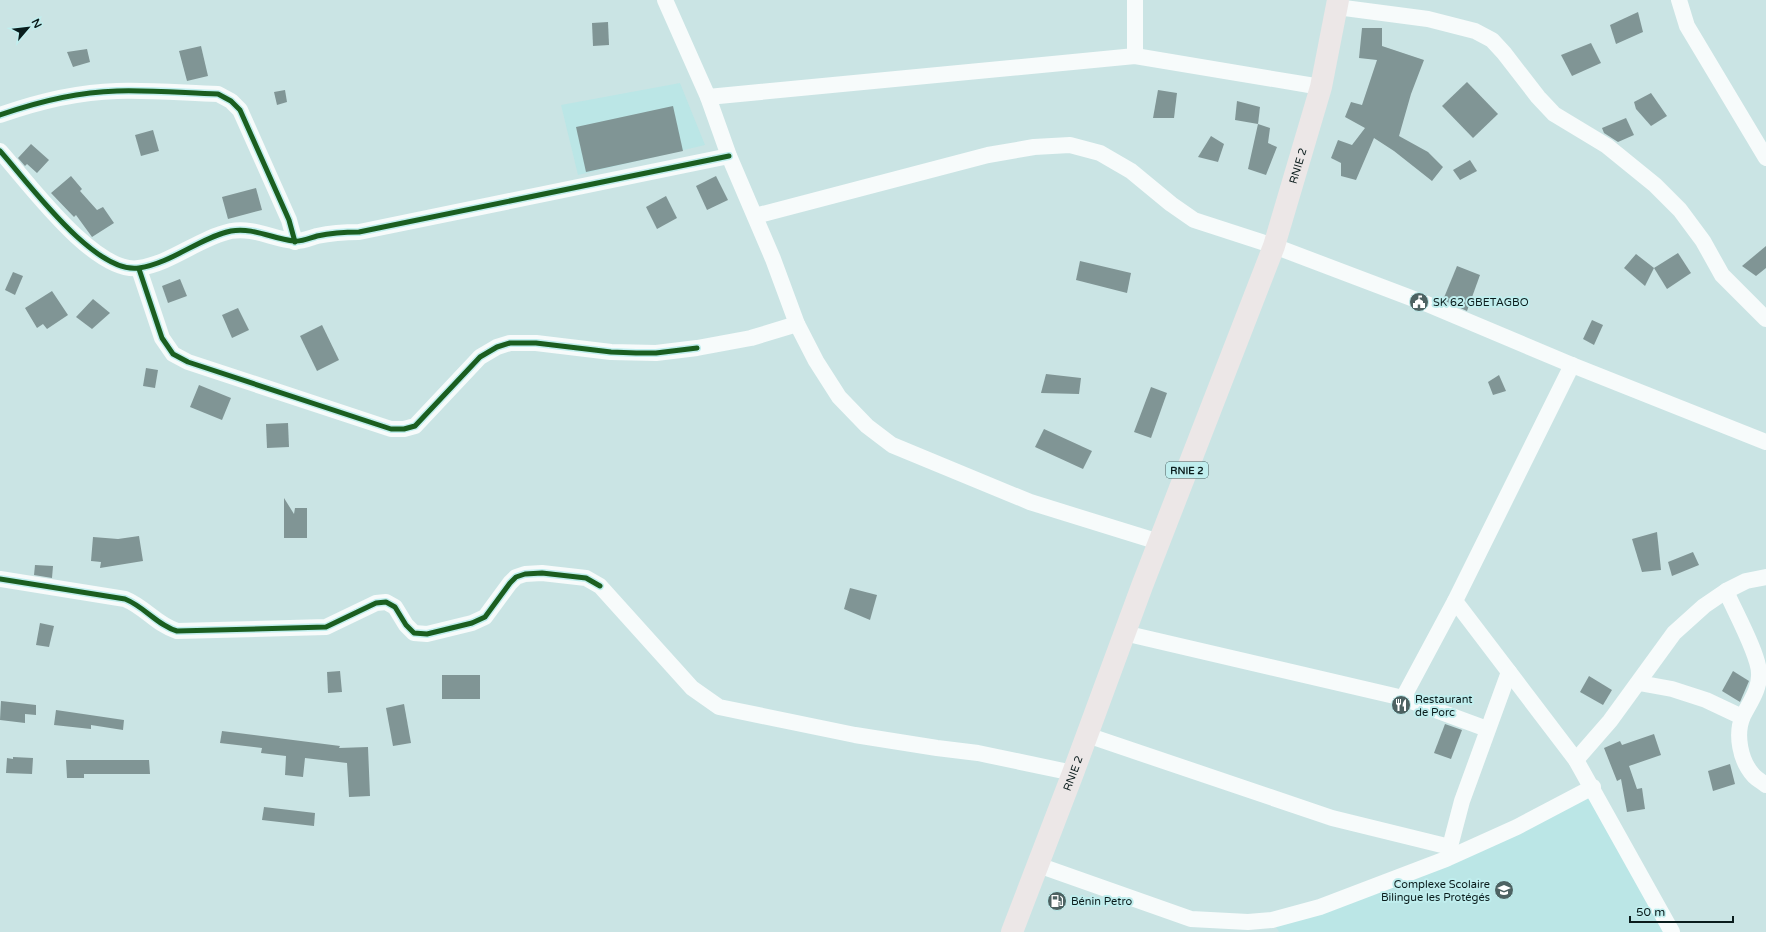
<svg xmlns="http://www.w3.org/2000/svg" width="1766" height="932" font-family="'Varela Round',sans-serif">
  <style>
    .built { fill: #bbe6e6 }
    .building { fill: #809595 }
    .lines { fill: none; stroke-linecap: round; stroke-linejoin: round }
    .minor { stroke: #f7fbfb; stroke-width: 16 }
    .trunk { stroke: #ece7e7; stroke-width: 22 }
    .cycleway-casing { stroke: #c0eeee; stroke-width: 8 }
    .cycleway { stroke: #1b5e20; stroke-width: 5 }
    .labels { text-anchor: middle; stroke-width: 4; stroke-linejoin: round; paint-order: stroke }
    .shield { fill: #c0eeee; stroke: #415b5b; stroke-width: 1 }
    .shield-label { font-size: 10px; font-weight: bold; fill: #0a1c1c }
    .street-label { font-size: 11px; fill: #0a1c1c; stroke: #c0eeee }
    .poi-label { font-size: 11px; fill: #0a1c1c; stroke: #c0eeee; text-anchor: start }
  </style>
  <rect width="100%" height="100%" fill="#cae4e4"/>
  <g class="built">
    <path d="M680 83 705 145 578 175 561 105Z"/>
    <path d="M1593 787 1672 932H1279L1272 920 1446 859Z"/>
  </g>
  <g class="building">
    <path d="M1638 12 1643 32 1616 44 1610 25Z"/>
    <path d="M608 22 609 45 593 46 592 23Z"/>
    <path d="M1362 28H1382V46L1424 60 1411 94 1399 136 1428 152 1443 167 1432 181 1394 151 1374 138 1356 180 1341 176V163L1331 158 1338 140 1352 145 1365 128 1345 117 1351 102 1362 105 1377 60 1359 58Z"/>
    <path d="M1591 43 1601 63 1572 76 1561 55Z"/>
    <path d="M201 46 208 76 187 81 179 51Z"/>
    <path d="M87 49 90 62 73 67 67 52Z"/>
    <path d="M1467 82 1498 114 1473 138 1442 106Z"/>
    <path d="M285 90 287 102 277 105 274 92Z"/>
    <path d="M1158 90 1177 93 1174 118H1153Z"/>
    <path d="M1651 93 1667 116 1651 126 1636 109 1634 102Z"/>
    <path d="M1237 101 1260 107 1258 124 1235 120Z"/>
    <path d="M673 106 683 151 586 172 576 127Z"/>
    <path d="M1626 118 1634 135 1618 142 1604 133 1602 128Z"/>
    <path d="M1258 124 1270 128 1268 143 1277 147 1266 175 1248 169Z"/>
    <path d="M153 130 159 151 141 156 135 135Z"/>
    <path d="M1211 136 1224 144 1218 162 1198 157Z"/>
    <path d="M31 144 49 160 37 173 27 164 25 166 18 158Z"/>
    <path d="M1470 160 1477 171 1460 180 1453 170Z"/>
    <path d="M71 176 82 189 80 191 97 210 103 207 114 223 92 237 76 215 74 217 51 193Z"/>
    <path d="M716 176 728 200 707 210 696 186Z"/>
    <path d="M256 188 262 210 228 219 222 197Z"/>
    <path d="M666 196 677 218 657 229 646 207Z"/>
    <path d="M1766 246V268L1756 276 1742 266Z"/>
    <path d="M1678 253 1691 273 1667 289 1654 268Z"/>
    <path d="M1636 254 1654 268 1645 286 1624 268Z"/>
    <path d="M1080 261 1131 273 1127 293 1076 280Z"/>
    <path d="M1457 266 1480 275 1467 311 1443 300Z"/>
    <path d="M13 272 23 276 15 295 5 290Z"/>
    <path d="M180 279 187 296 168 303 162 286Z"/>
    <path d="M52 291 68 315 47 329 43 324 37 328 25 308Z"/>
    <path d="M93 299 110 313 92 329 76 317Z"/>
    <path d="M238 308 249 330 232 338 222 315Z"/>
    <path d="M1592 320 1603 325 1594 345 1583 339Z"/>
    <path d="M322 325 339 360 317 371 300 336Z"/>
    <path d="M146 368 158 370 155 388 143 386Z"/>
    <path d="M1046 374 1081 378 1079 394 1041 393Z"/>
    <path d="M1499 375 1506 391 1493 395 1488 382Z"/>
    <path d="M199 385 231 398 222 420 190 407Z"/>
    <path d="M1151 387 1167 393 1151 438 1134 432Z"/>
    <path d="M288 423 289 447 267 448 266 424Z"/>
    <path d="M1044 429 1092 451 1083 469 1035 447Z"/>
    <path d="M284 498 294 514 295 508H307V538H284Z"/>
    <path d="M1657 532 1661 570 1642 572 1632 539Z"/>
    <path d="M139 536 143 561 100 568 101 562 91 561 93 537 118 539Z"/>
    <path d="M1693 552 1699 565 1672 576 1668 562Z"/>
    <path d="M35 565 53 566 52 578 34 575Z"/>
    <path d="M850 588 877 595 870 620 844 609Z"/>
    <path d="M40 623 54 626 49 647 36 645Z"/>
    <path d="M340 671 342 692 328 693 327 672Z"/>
    <path d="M1733 671 1749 681 1740 702 1722 691Z"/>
    <rect x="442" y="675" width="38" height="24"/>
    <path d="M1589 676 1612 690 1603 705 1580 692Z"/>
    <path d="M1 701 36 705V715L25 714V723L0 720Z"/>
    <path d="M404 704 411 743 393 746 386 708Z"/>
    <path d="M56 710 124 720 123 730 91 725V729L54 725Z"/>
    <path d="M1445 724 1462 730 1451 759 1434 753Z"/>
    <path d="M222 731 340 746 339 748 368 747 370 796 349 797 347 763 305 758 303 777 285 775 286 756 261 753 262 748 220 743Z"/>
    <path d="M1654 734 1661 755 1629 766 1637 789 1642 788 1645 809 1627 812 1621 779 1617 781 1604 748 1620 741 1622 745Z"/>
    <path d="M13 757 33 758 32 774 6 773 7 758 13 759Z"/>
    <path d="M66 760H149L150 774H84V778H67Z"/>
    <path d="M1730 764 1735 784 1713 791 1708 771Z"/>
    <path d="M264 807 315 813 314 826 262 820Z"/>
  </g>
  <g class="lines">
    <g class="minor">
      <path d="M665 0 708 97 729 156 773 259 797 324 816 361 839 397 867 426 892 445 1030 502 1159 542"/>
      <path d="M1679 0 1687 26 1766 158"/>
      <path d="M1337 7 1428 19 1475 31 1492 40 1504 53 1538 97 1554 114 1607 146 1655 185 1680 210 1703 241 1722 275 1766 319"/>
      <path d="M1135 56V0"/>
      <path d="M708 97 1135 56 1321 87"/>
      <path d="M0 115C37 102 78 92 117 91 151 90 185 93 218 94L231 101 240 110 289 220 295 242"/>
      <path d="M0 151C27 181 95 275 139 268 172 263 199 238 231 231 253 227 273 239 294 241 301 242 310 238 317 236 331 233 345 232 359 232L729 156"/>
      <path d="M755 216 988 155 1034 147 1070 145 1100 153 1131 171 1171 204 1194 220 1274 246 1427 304 1572 365 1766 442"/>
      <path d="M139 269 162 338 173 354 188 362 391 429H404L415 426 480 357 497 347 510 343H536L611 352 656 353 697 348 751 338 797 324"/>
      <path d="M0 579 125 599C145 607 157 625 177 631L326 627 376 603 386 602 395 607 406 625 414 633 427 634 472 623 485 617 510 583 516 577 525 574 542 573 586 578 600 586 692 688 719 707 855 735 937 748 978 753 1073 773"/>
      <path d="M1726 591C1734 610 1759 655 1759 673 1760 689 1750 702 1743 716 1735 734 1740 761 1754 776 1757 779 1762 782 1766 785"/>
      <path d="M1455 601 1576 760 1672 932"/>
      <path d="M1124 633 1403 698 1487 729"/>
      <path d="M1639 683 1672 689 1706 700 1742 717"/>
      <path d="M1403 698 1455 601 1572 365"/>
      <path d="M1087 735 1332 818 1450 847"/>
      <path d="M1576 760 1610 721 1674 633 1704 606 1726 591 1746 581 1766 577"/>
      <path d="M1447 858 1462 801 1509 672"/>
      <path d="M1038 865 1191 919 1248 922 1272 920 1320 907 1446 859 1517 827 1593 787"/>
    </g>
    <path class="trunk" id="s1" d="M1012 932 1073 773 1142 586 1274 246 1321 87 1338 0"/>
    <defs>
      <g id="cycleway">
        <path d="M0 115C37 102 78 92 117 91 151 90 185 93 218 94L231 101 240 110 289 220 295 242"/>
        <path d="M0 151C27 181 95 275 139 268 172 263 199 238 231 231 253 227 273 239 294 241 301 242 310 238 317 236 331 233 345 232 359 232L729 156"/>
        <path d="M139 269 162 338 173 354 188 362 391 429H404L415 426 480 357 497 347 510 343H536L611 352 636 353H656L697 348"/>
        <path d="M0 579 125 599C145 607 157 625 177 631L326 627 376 603 386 602 395 607 406 625 414 633 427 634 472 623 485 617 510 583 516 577 525 574 542 573 586 578 600 586"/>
      </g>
    </defs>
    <use href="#cycleway" class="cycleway-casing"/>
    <use href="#cycleway" class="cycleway"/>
  </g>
  <defs>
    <symbol id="civic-disc" viewBox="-11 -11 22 22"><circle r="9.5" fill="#4d6262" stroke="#c0eeee"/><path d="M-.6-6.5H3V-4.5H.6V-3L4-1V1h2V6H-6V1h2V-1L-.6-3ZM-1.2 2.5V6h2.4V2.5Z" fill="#fff"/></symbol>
    <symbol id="restaurant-disc" viewBox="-11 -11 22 22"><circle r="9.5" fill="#4d6262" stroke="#c0eeee"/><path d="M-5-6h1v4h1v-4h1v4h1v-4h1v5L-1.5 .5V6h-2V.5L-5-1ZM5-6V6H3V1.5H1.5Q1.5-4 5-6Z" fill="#fff"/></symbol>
    <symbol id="school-disc" viewBox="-11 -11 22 22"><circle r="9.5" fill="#4d6262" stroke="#c0eeee"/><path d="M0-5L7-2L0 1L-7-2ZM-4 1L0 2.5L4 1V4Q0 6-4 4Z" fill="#fff"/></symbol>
    <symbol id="fuel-disc" viewBox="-11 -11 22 22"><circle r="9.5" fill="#4d6262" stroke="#c0eeee"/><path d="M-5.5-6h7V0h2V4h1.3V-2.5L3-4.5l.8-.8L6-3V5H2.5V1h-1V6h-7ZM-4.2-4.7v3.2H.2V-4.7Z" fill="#fff"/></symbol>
  </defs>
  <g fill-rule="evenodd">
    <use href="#civic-disc" x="1408" y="291" width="22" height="22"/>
    <use href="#restaurant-disc" x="1390" y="694" width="22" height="22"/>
    <use href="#school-disc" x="1493" y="879" width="22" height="22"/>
    <use href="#fuel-disc" x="1046" y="890" width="22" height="22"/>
  </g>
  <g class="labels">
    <rect class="shield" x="1166" y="462" width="42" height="16" rx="3"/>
    <g class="shield-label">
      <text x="1187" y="474">RNIE 2</text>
    </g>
    <g class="street-label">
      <text dy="4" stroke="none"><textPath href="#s1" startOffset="818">RNIE 2</textPath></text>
      <text dy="4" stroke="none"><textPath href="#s1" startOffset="170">RNIE 2</textPath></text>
    </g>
    <g class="poi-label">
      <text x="1433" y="306">SK 62 GBETAGBO</text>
      <text x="1415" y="703">Restaurant<tspan x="1415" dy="13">de Porc</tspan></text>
      <text x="1490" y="888" text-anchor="end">Complexe Scolaire<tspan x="1490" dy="13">Bilingue les Protégés</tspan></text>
      <text x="1071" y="905">Bénin Petro</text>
    </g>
  </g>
  <g transform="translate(28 28) rotate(62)" stroke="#c0eeee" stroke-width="3" paint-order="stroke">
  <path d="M0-3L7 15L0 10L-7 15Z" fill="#0a1c1c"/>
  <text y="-6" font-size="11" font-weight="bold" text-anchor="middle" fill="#0a1c1c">N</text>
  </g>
  <path d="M1630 916v6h103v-6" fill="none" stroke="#0a1c1c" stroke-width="2"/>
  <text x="1636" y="916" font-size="12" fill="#0a1c1c" stroke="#c0eeee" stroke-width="3" paint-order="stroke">50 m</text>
</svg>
